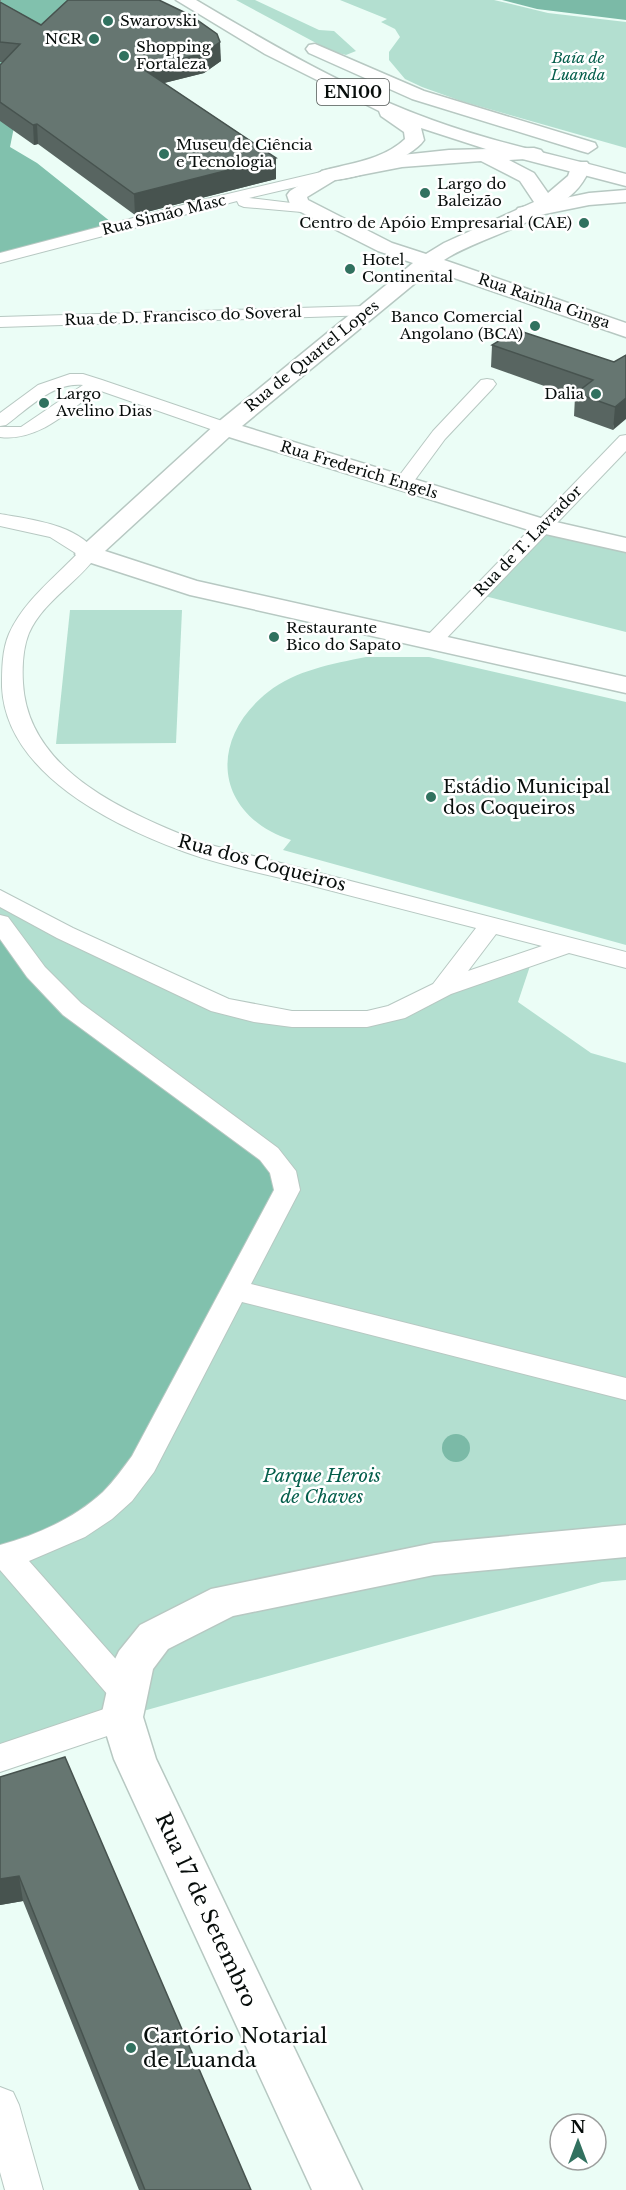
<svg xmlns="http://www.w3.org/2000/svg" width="626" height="2190" font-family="'Libre Baskerville',serif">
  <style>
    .green { fill: #b3dfd0 }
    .forest { fill: #81c1ad }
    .water { fill: #7bbaa7 }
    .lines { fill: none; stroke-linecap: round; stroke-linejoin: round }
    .street-casing { stroke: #b7c8c2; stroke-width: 2 }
    .secondary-casing { stroke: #b7c8c2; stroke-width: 3 }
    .primary-casing { stroke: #b7c8c2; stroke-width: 3 }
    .street { fill: #fff; fill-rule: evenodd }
    .secondary { fill: #fff; fill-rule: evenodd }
    .primary { fill: #fff; fill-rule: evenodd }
    .wall { fill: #586561 }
    .shaded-wall { fill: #47534f }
    .building { fill: #667671; stroke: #47534f; stroke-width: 1.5 }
    .poi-dot { fill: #31715f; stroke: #fff; stroke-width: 2 }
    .labels { text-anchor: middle; stroke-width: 5; stroke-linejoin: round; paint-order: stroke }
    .far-poi-label { font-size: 15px; fill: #070d0b; stroke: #fff; text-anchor: start }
    .far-park-label { font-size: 15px; font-style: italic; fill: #045e4b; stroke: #fff }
    .far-street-label { font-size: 15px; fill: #070d0b; stroke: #fff }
    .shield { fill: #fff; stroke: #515654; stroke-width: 1.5 }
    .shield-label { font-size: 16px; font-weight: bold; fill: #070d0b }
    .poi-label { font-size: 18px; fill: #070d0b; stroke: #fff; text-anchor: start }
    .street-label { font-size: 18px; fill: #070d0b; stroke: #fff }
    .park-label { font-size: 18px; font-style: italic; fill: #045e4b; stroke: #fff }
    .near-street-label { font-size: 21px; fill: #070d0b; stroke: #fff }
    .near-poi-label { font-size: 21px; fill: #070d0b; stroke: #fff; text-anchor: start }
  </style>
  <rect width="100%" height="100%" fill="#ebfdf6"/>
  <g class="green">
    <path d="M236 0H255L319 30 334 31 356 51 346 55 331 51Z"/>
    <path d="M340 0H494L548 13 626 22V148L461 101 422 87 405 79 389 60V52L400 37 395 29 381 22 387 19Z"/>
    <path d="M541 526 626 545V632L477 594Z"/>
    <path d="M70 610H182L176 743 56 744Z"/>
    <path d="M366 657H429L626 702V945L283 850 291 840C215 815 207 740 268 692 296 670 332 664 366 657Z"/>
    <path d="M0 897 254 1014 396 1012 533 957 518 1002 591 1053 626 1063V1580L602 1582 122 1717 0 1758V1557L137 1059 0 922Z"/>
  </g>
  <g class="forest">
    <path d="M1 0H91L0 113V2Z"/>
    <path d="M0 119 14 127 10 147 37 163 116 226 0 258Z"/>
    <path d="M0 922 137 1059 252 1140 287 1190 114 1499 0 1557Z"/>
  </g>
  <g class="water">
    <path d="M502 0H626V20L537 9Z"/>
    <circle cx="456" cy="1448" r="14"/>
  </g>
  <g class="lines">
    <defs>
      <g id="street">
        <path d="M321 172 329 177 326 180 249 198 308 205 316 210 313 213 244 207 239 205 237 201 0 263V253L194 202Z"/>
        <path d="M366 306 374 311 372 315 0 327V317Z"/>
        <path d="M70 374H83L102 380 231 424 234 428 225 433 219 432 98 390C68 411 38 442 0 437V427H21L83 385C53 382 29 408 6 425L0 426V413L38 385Z"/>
        <path d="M487 379 493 380 496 384 493 388 445 439 409 488H395L393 484 433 431 481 380Z"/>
        <path d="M626 435V451L438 647H424L421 643 424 639 620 436Z"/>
        <path d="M0 514C33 520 77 524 98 554 78 583 44 600 29 633 23 648 22 667 23 683 28 773 130 814 203 843L626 952V968L569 953 451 994 405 1018 367 1027H292L254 1022 211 1011 57 938 0 907V890L73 928 229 999 292 1011H367L388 1006 433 984 476 928C421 914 367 900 313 886 271 875 226 867 185 852 114 826 6 774 2 687 2 670 2 650 9 634 23 602 53 579 77 554L50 537 0 526ZM496 934 542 946 468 971Z"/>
        <path d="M0 915 8 917 45 967 81 1003 278 1148 296 1171 300 1190 251 1284 626 1378V1400L242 1302 154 1472 132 1501 112 1519 85 1537 29 1561 137 1683 142 1693 137 1703 129 1706 134 1707 138 1717 134 1727 0 1772V1744L119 1704 115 1703 0 1570V1545C37 1535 75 1518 103 1492 114 1481 123 1468 132 1456L274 1190 270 1173 260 1160 63 1015 27 977 0 939Z"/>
        <path d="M0 2087 13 2092 19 2105 43 2190H5L0 2172Z"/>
      </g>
      <g id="secondary">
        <path d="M534 148 541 150 544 154 541 158 509 160 534 173 548 193 568 176 573 162H587L590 166C577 217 484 233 444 260L626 323V337L431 270 242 426 547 520 626 538V552L532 531 229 437 105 551 197 581 626 677V693L190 595 79 559 75 554 79 549 217 423 413 263 378 251 291 207 287 195 290 191 322 171 402 155 449 150ZM481 161 520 181 534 202 444 243 426 254 392 243 308 200 307 197 335 180 402 167Z"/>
        <path d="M626 1525V1557L434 1575 233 1616 168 1649 153 1669 143 1717 156 1759 362 2190H312L114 1759 101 1717 113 1663 119 1651 140 1625 211 1589 434 1543Z"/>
      </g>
      <g id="primary">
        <path d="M176 0H196C272 45 349 90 432 120 495 143 561 156 626 174V186L492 151 421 128 424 140C411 160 345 185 322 179L319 175 322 171C350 163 383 160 405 139L404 132 381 116 379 111 265 54Z"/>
        <path d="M315 44 424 91 595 143 597 147 588 153 581 151 412 99 309 53 306 49 309 45Z"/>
        <path d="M626 190V202L589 205 525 218 518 216 515 212 518 208 589 193Z"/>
      </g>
    </defs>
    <use href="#street" class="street-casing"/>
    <use href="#secondary" class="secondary-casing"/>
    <use href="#primary" class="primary-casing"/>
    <use href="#street" class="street"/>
    <use href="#secondary" class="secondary"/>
    <use href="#primary" class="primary"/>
  </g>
  <g class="wall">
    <path d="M0 0H1L0 2 41 25 221 61 204 73 164 83 276 158V179L135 215 38 144 34 145 0 121V65L3 62H0Z"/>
    <path d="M492 345 614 362 626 355 613 430 574 416 575 397 491 367Z"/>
    <path d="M0 1777 251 2190H139L23 1901 0 1905Z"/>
  </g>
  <g class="shaded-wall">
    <path d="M220 42 221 61 204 73 144 88 143 69Z"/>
    <path d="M37 124 38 144 34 145 33 125Z"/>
    <path d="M276 158V179L135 215 134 194Z"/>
    <path d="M626 398V419L613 430 615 407Z"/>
    <path d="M19 1876 23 1901 0 1905V1879Z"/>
  </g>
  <g class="building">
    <path d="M68 0H159L190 15 217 34 220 42 204 53 143 69 276 158 134 194 37 124 33 125 0 102V65L20 44 0 42V2L41 25Z"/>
    <path d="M517 330 614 362 626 355V398L615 407 576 393 593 380 492 345Z"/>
    <path d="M65 1757 251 2190H145L19 1876 0 1879V1777Z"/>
  </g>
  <g class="poi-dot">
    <circle cx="108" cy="21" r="6"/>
    <circle cx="94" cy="39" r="6"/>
    <circle cx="124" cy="56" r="6"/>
    <circle cx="164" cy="154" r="6"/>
    <circle cx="425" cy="193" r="6"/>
    <circle cx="584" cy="223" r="6"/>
    <circle cx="350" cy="269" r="6"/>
    <circle cx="535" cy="326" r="6"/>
    <circle cx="596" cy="394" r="6"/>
    <circle cx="44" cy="403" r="6"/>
    <circle cx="274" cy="637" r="6"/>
    <circle cx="431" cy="797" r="6"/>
    <circle cx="131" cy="2048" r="6"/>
  </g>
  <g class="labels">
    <g class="far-poi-label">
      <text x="120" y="26">Swarovski</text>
      <text x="82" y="44" text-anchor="end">NCR</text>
      <text x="136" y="52">Shopping<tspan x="136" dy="17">Fortaleza</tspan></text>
      <text x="176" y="150">Museu de Ciência<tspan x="176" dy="17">e Tecnologia</tspan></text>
      <text x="437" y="189">Largo do<tspan x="437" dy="17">Baleizão</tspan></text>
      <text x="572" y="228" text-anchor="end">Centro de Apóio Empresarial (CAE)</text>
      <text x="362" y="265">Hotel<tspan x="362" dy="17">Continental</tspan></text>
      <text x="523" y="322" text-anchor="end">Banco Comercial<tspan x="523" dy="17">Angolano (BCA)</tspan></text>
      <text x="56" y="399">Largo<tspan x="56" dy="17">Avelino Dias</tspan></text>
      <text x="584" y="399" text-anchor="end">Dalia</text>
      <text x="286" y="633">Restaurante<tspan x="286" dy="17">Bico do Sapato</tspan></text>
    </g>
    <g class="far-park-label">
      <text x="578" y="63">Baía de<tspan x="578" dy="17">Luanda</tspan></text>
    </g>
    <g class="far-street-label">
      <text transform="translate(164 215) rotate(-14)" y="5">Rua Simão Masc</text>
      <text transform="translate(544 301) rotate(19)" y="5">Rua Rainha Ginga</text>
      <text transform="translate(183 316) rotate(-2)" y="5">Rua de D. Francisco do Soveral</text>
      <text transform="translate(312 356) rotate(-39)" y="5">Rua de Quartel Lopes</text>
      <text transform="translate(359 470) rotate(17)" y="5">Rua Frederich Engels</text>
      <text transform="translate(528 541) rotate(-46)" y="5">Rua de T. Lavrador</text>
    </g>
    <rect class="shield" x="317" y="79" width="72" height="26" rx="4.5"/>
    <g class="shield-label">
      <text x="353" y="98">EN100</text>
    </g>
    <g class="poi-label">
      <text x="443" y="793">Estádio Municipal<tspan x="443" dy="21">dos Coqueiros</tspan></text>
    </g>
    <g class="street-label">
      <text transform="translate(262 863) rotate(15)" y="6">Rua dos Coqueiros</text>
    </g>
    <g class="park-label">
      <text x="322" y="1482">Parque Herois<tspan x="322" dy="21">de Chaves</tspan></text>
    </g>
    <g class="near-street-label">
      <text transform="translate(206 1910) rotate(65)" y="7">Rua 17 de Setembro</text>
    </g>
    <g class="near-poi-label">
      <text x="143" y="2043">Cartório Notarial<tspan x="143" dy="24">de Luanda</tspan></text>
    </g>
  </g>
  <g transform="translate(578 2142)"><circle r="28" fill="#ffffff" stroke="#9c9e9d" stroke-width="1.5"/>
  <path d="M0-4.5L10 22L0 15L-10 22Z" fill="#31715f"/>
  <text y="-9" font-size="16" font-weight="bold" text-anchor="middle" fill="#070d0b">N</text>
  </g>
</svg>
